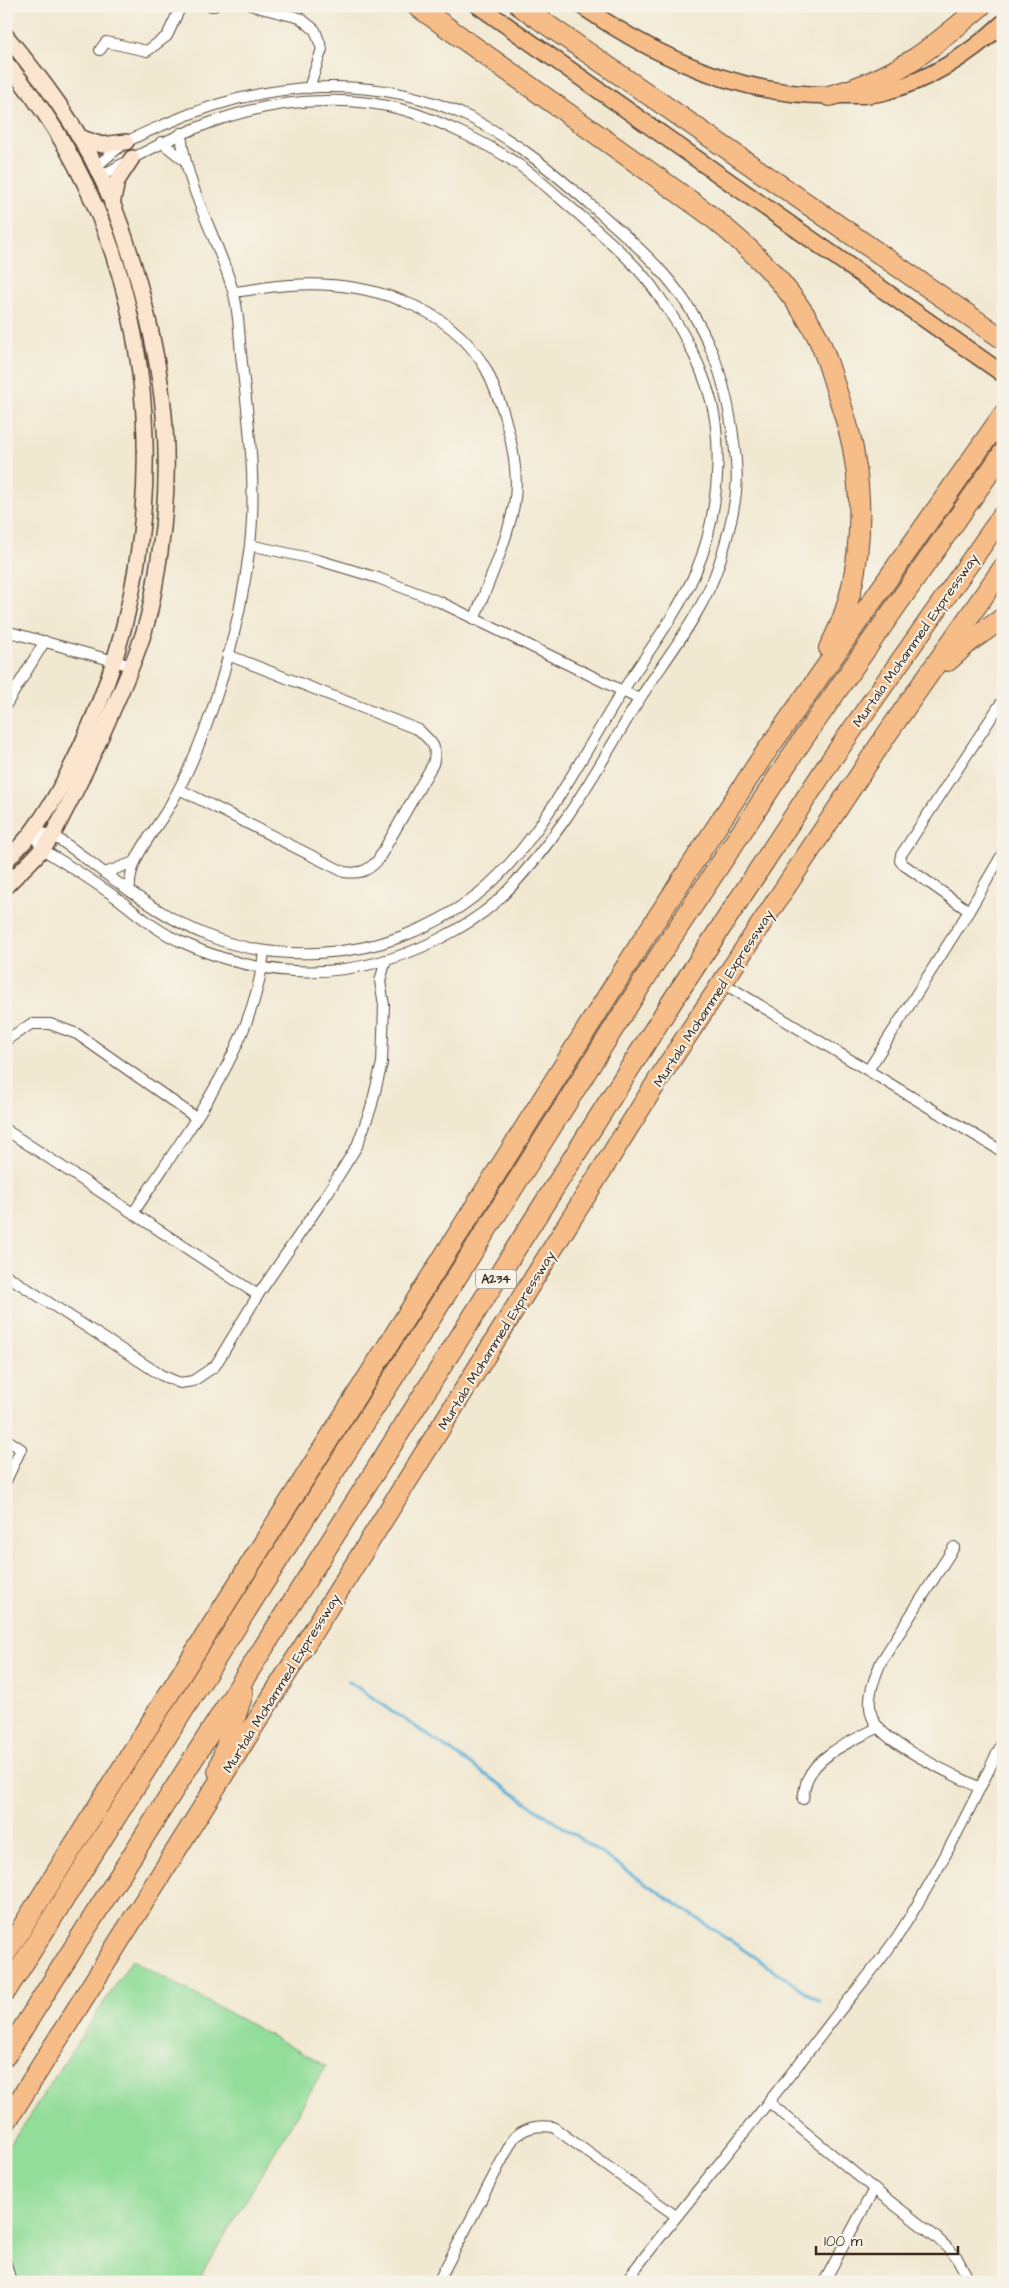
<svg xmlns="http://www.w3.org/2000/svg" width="1009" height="2288" font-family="'Architects Daughter',sans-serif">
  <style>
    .green { fill: #91dd99; stroke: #66845c }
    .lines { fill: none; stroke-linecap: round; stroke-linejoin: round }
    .stream { stroke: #5eb2da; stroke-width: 3 }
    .street-casing { stroke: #564639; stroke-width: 12 }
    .secondary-casing { stroke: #564639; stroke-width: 18 }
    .primary-casing { stroke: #564639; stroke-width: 19 }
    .highway-casing { stroke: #564639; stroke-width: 22 }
    .street { stroke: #fff; stroke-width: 10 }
    .secondary { stroke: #fce5cf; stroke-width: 15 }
    .primary { stroke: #f7bd88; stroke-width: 16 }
    .highway { stroke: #f7bd88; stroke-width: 20 }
    .labels { text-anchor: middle; stroke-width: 4; stroke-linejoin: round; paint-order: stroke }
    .shield { fill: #f7f3e8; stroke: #73665b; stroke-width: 1 }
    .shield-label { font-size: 12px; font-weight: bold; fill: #3b2a1e }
    .street-label { font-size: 14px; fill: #3b2a1e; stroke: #f7f3e8 }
  </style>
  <rect width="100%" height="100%" fill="#f7f3e8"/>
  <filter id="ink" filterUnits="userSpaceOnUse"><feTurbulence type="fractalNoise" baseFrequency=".02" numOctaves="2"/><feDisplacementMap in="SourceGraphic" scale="10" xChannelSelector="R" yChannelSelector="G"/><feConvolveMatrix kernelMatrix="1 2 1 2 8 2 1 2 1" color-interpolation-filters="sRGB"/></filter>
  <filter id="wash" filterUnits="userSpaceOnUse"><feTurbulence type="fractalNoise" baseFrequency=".0096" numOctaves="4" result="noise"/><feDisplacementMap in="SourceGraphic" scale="20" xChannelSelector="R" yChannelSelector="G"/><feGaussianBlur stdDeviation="1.12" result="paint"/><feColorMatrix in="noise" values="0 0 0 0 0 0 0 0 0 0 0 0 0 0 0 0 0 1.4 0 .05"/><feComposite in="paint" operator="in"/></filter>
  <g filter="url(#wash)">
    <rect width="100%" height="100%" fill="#f1e8d1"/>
    <path class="green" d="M132 1960 326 2066 197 2282H6V2151Z"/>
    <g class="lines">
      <path class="stream" d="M348 1681 819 2001"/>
    </g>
  </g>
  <g filter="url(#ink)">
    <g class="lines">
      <defs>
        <g id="street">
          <path d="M211 6H214"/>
          <path d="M253 6 300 18 315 30 322 49 309 88"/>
          <path d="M100 50 106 42 147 51 167 36 181 6"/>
          <path d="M161 142 184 160"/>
          <path d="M234 292C252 290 271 286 290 285 361 280 448 302 486 369 492 381 497 395 502 408 511 437 520 474 514 505 506 545 488 583 474 620"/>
          <path d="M250 545 318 560 378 578 440 602 639 699"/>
          <path d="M6 631 132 666"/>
          <path d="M6 705 45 641"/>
          <path d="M179 789 344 872C359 874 367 872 378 860L433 764C438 745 432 743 419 730L228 655"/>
          <path d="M32 832C36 837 38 843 42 848 48 854 59 859 66 864 85 876 103 888 121 901 141 917 160 933 184 943 269 982 356 981 439 939 459 929 479 917 495 903 553 848 592 779 632 711 661 663 701 619 719 564 726 542 734 514 736 491 738 475 736 458 734 443 726 376 707 323 662 272 641 248 617 228 593 207 552 171 519 143 471 118 376 71 263 81 168 123 154 129 138 135 125 143 115 150 105 159 96 167"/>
          <path d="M32 832C38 833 44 833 50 835 65 840 95 867 110 877 179 927 230 957 318 953 376 951 432 930 478 894 537 847 580 759 620 695 646 654 677 615 696 571 714 530 721 471 716 427 711 381 685 332 658 295 638 265 609 241 582 217 561 200 541 180 519 165 491 145 436 119 404 110 378 103 349 100 323 101 241 102 170 136 101 176"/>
          <path d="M105 873 134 862"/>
          <path d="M130 891C127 860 154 833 169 807 211 734 240 629 250 545 257 482 248 417 241 354 239 334 239 311 233 291 218 238 186 189 181 133"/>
          <path d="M969 911 904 865 900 861 901 855 1001 703"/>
          <path d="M723 983 1003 1152"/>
          <path d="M6 1040 31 1024H50L77 1034 195 1117"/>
          <path d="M869 1069 969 911 1003 853"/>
          <path d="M6 1130 258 1295"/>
          <path d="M134 1212C185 1133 254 1048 264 952"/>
          <path d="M6 1275 161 1375 180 1383 193 1381 215 1366 258 1295 327 1194 357 1146 371 1108 382 1063 384 1005 380 981 386 960"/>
          <path d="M6 1439 21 1449 6 1481"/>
          <path d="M954 1547 881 1662C874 1679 864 1703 874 1721 886 1745 955 1775 980 1788"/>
          <path d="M803 1799C804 1793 805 1786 807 1780 818 1753 855 1740 879 1727"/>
          <path d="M770 2103 874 2189 936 2237 956 2256 970 2282"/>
          <path d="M6 2264 11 2282"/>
          <path d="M438 2282 513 2139C524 2127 537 2125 553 2127L676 2216"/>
          <path d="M625 2282C693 2194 765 2109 832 2021 854 1992 879 1964 899 1934 939 1872 971 1807 1003 1741"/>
          <path d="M824 2282 874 2189"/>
        </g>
        <g id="secondary">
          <path d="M6 36C42 79 76 124 100 175 116 208 128 245 138 280 164 375 174 454 160 552 156 577 153 602 146 625 137 657 123 686 110 716 96 748 82 779 66 809 60 820 55 832 48 842 36 858 20 871 6 886"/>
          <path d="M6 63C154 234 180 486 103 693 85 741 63 791 32 832 25 842 15 851 6 861"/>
          <path d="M79 137 102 145 126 142"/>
          <path d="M112 205 117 181 132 158"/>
        </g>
        <g id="primary">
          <path d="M479 6 1003 374"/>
          <path d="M582 6C657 58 745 98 838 95 854 95 871 96 887 91 932 79 969 55 1003 23"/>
        </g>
        <g id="highway">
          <path d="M417 6 703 210C747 245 788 282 815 332 825 350 830 370 836 389 843 410 851 433 854 455 865 517 860 592 829 648"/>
          <path d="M520 6 1003 339"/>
          <path d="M829 96C895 79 930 50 981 6"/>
          <path d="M948 661 969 642 1003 618"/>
          <path d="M218 1771 243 1693"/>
          <path d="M6 1953 644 938 759 762 1003 415"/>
          <path d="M6 1991 658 958 803 739 1003 453"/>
          <path d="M6 2055 671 1003 831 760 1003 515"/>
          <path d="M6 2122 665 1069 887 734 1003 568"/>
        </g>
      </defs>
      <use href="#street" class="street-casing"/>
      <use href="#secondary" class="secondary-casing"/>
      <use href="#primary" class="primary-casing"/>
      <use href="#highway" class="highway-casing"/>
      <use href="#street" class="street"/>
      <use href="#secondary" class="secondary"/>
      <use href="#primary" class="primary"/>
      <use href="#highway" class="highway"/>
    </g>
  </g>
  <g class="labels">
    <rect class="shield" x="476" y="1269.5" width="40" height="19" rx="4"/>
    <g class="shield-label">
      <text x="496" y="1283">A234</text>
    </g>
    <g class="street-label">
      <text transform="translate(915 640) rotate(-55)" y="5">Murtala Mohammed Expressway</text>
      <text transform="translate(713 998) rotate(-57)" y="5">Murtala Mohammed Expressway</text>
      <text transform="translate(496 1340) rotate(-58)" y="5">Murtala Mohammed Expressway</text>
      <text transform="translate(281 1683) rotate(-58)" y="5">Murtala Mohammed Expressway</text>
    </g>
  </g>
  <rect width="1009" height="2288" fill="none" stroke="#f7f3e8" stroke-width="25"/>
  <path d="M816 2246v8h142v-8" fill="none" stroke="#3b2a1e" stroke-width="2.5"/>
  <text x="824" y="2246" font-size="15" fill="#3b2a1e" stroke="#f7f3e8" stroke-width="4" paint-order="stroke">100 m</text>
</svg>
